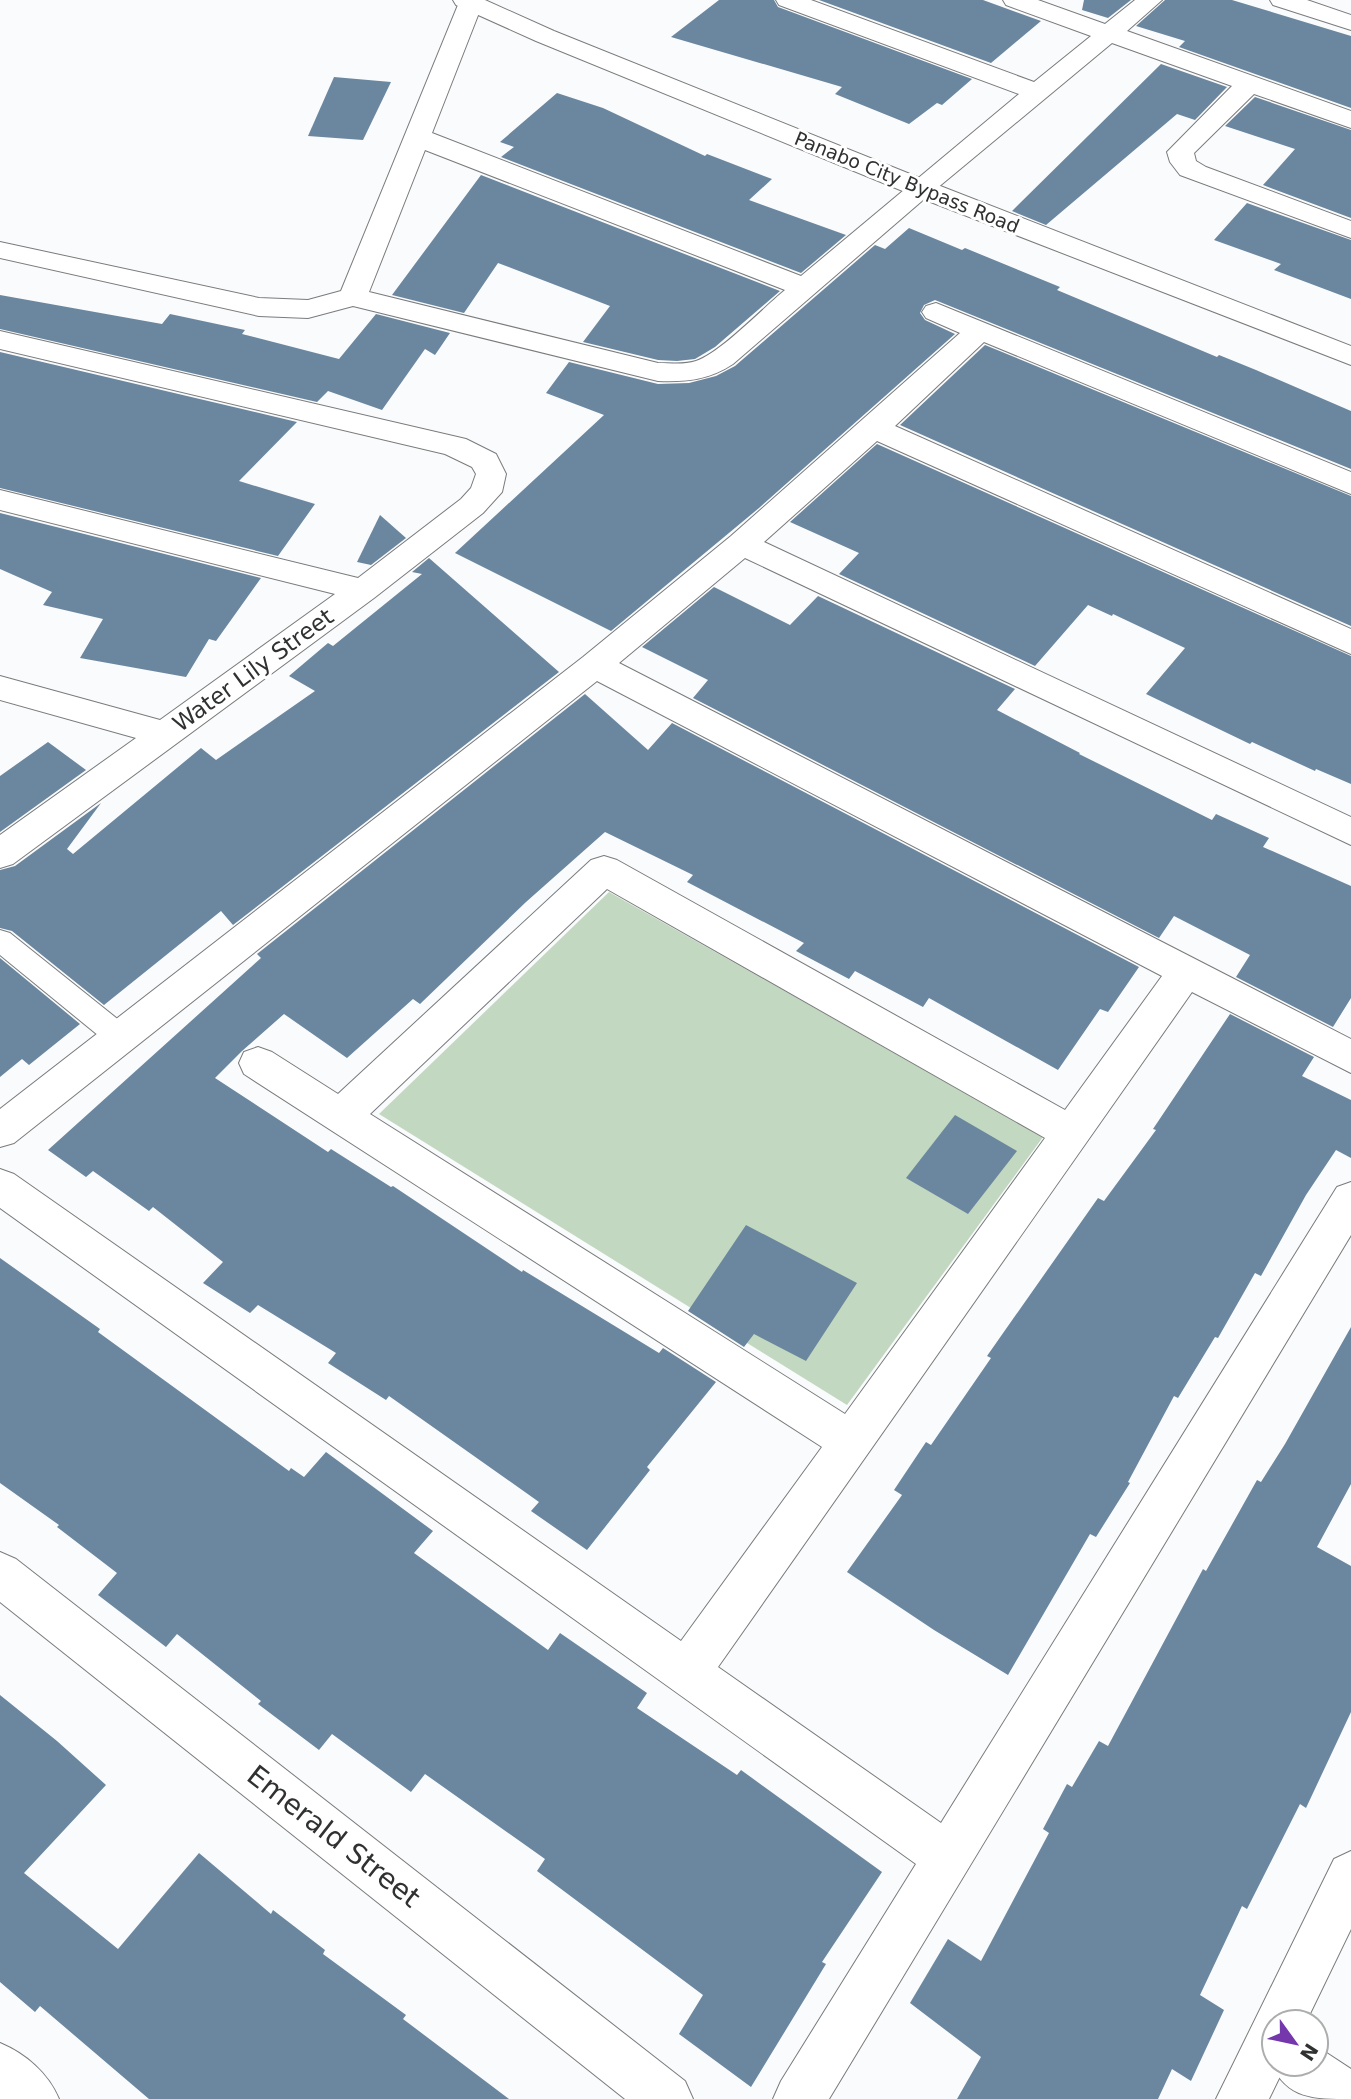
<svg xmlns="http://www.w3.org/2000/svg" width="1351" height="2099" font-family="'DejaVu Sans',sans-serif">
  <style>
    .green { fill: #c2d8c0 }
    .building { fill: #6b879f }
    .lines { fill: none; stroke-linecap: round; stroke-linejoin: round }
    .lane-casing { stroke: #7a7b7c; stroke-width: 2 }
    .street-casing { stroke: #7a7b7c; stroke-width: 2 }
    .secondary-casing { stroke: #7a7b7c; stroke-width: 2 }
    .lane { fill: #fff; fill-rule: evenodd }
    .street { fill: #fff; fill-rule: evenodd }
    .secondary { fill: #fff; fill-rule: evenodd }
    .labels { text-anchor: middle; stroke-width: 6; stroke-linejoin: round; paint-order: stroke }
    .far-street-label { font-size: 19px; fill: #303131; stroke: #fff }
    .street-label { font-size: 23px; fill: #303131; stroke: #fff }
    .near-street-label { font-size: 28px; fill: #303131; stroke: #fff }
  </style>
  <rect width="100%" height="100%" fill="#fafbfc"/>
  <path class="green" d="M609 892 1043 1137 847 1405 379 1114Z"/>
  <g class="building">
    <path d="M719 0H774L778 7 972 79 942 105 937 103 909 124 835 94 842 87 671 37Z"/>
    <path d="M819 0H983L1041 21 991 63Z"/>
    <path d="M1084 0H1131L1108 18 1082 10Z"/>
    <path d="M1165 0H1232L1351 36V108L1179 47 1185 41 1136 26Z"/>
    <path d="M1161 64 1227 87 1195 120 1177 114 1046 225 1012 211Z"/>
    <path d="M334 77 391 82 363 140 308 136Z"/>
    <path d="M557 93 603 108 705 156 707 154 772 179 749 200 846 235 801 273 501 157 514 147 500 142Z"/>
    <path d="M1255 97 1351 130V218L1263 185 1295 149 1225 126Z"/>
    <path d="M481 175 780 291 715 347 695 359 677 361 658 360 583 342 610 306 498 263 464 313 392 295Z"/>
    <path d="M1247 203 1351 240V299L1274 270 1281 264 1214 240Z"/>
    <path d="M909 228 962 250 965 248 1060 287 1057 290 1217 357 1219 355 1256 370 1351 411V469L935 300 924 305 920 313 925 320 955 334 759 508 611 631 455 553 604 415 546 393 569 362 658 384 689 383 716 376 735 366 875 245 885 249Z"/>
    <path d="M0 295 162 324 170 314 245 330 242 334 339 359 376 314 450 333 435 355 425 349 382 410 328 391 317 402 0 329Z"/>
    <path d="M985 345 1351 496V626L900 425Z"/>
    <path d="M0 352 297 422 239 481 315 504 278 556 0 488Z"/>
    <path d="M877 444 1351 656V784L1316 769 1315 771 1252 742 1250 744 1146 694 1185 648 1113 614 1112 616 1088 605 1035 666 839 574 859 553 790 522Z"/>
    <path d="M0 513 261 578 216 641 209 639 186 677 80 658 103 619 43 605 52 592 0 569Z"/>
    <path d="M380 515 406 538 371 565 357 562Z"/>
    <path d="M429 558 559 672 233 925 221 911 104 1005 12 931 0 928V870L15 866 101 803 67 849 73 854 201 748 216 760 315 691 289 676 328 643 333 646 422 574 412 572Z"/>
    <path d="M714 587 790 625 818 596 1015 689 997 710 1080 753 1079 754 1212 820 1216 814 1269 838 1263 847 1351 886V998L1333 1027 1236 977 1250 955 1174 916 1159 938 693 698 708 680 642 647Z"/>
    <path d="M585 694 648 750 672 723 1139 967 1108 1012 1100 1009 1058 1070 929 998 923 1007 855 971 849 979 796 951 804 943 687 882 693 875 605 832 526 902 420 1004 413 999 347 1058 284 1014 242 1051 215 1078 328 1152 331 1149 391 1187 393 1186 522 1272 523 1270 659 1353 663 1348 716 1382 647 1467 650 1470 587 1550 531 1511 539 1502 389 1396 386 1400 328 1363 336 1353 258 1305 250 1313 203 1283 223 1262 153 1207 149 1211 93 1171 86 1177 48 1150 261 958 257 954Z"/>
    <path d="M48 742 86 770 0 832V776Z"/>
    <path d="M0 958 80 1024 29 1065 22 1059 0 1077Z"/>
    <path d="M1230 1014 1314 1057 1302 1076 1351 1100V1158L1336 1150 1306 1195 1261 1276 1255 1273 1218 1338 1215 1337 1178 1398 1174 1396 1128 1482 1130 1483 1096 1537 1090 1534 1008 1675 934 1630 847 1572 902 1495 894 1490 926 1442 931 1445 991 1358 987 1356 1098 1198 1104 1201 1156 1130 1153 1129Z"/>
    <path d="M955 1115 1017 1151 968 1214 906 1178Z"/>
    <path d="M746 1225 857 1283 806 1361 754 1334 744 1347 688 1311Z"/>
    <path d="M0 1258 100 1329 98 1332 289 1471 291 1468 304 1477 326 1452 433 1531 414 1553 548 1650 560 1633 647 1693 637 1708 737 1775 741 1770 882 1872 822 1962 826 1964 751 2087 679 2034 703 1995 537 1871 545 1859 425 1774 411 1792 332 1734 319 1750 258 1704 261 1701 177 1634 166 1647 98 1595 117 1573 57 1527 59 1525 0 1483Z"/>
    <path d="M1351 1327V1484L1317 1547 1351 1566V1712L1306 1808 1300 1804 1247 1909 1242 1906 1200 1995 1224 2010 1191 2081 1172 2069 1158 2099H957L981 2057 910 2003 948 1939 981 1961 1049 1833 1043 1829 1067 1784 1072 1787 1099 1741 1108 1746 1203 1569 1206 1571 1257 1480 1261 1482 1285 1444Z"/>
    <path d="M0 1695 57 1741 106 1785 24 1873 118 1949 199 1853 271 1914 273 1910 325 1950 323 1954 406 2015 403 2019 509 2099H149L40 2006 35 2012 0 1982Z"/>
  </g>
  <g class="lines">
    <defs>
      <path id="lane" d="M0 930 10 933 130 1029 134 1037 130 1045 120 1048 110 1045 0 955Z"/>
      <g id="street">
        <path d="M460 0H484L432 133 801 276 1019 94 779 5 776 0H811L1034 82 1091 36 1006 5 1003 0H1038L1105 24 1135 0H1162L1127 31 1351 111V128L1254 94 1194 153 1196 161 1206 167 1351 221V238L1180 175 1170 162 1167 152 1232 86 1112 43 930 194 733 364C709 380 687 382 658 381L353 306 308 318 259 316 0 258V242L259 298 308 300 341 291ZM425 150 785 290C763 308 720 353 696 361 684 365 670 363 658 363L369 292Z"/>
        <path d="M1270 0H1307L1351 15V30L1273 5Z"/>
        <path d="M936 303 1351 472V494L984 342 895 426 1351 629V654L877 441 764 542 1351 817V845L745 558 619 663 1351 1039V1073L1192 992 718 1667 941 1823 1337 1187 1351 1182V1235L829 2099H773L781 2081 916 1864 0 1208V1169L14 1174 681 1641 822 1447 244 1074 239 1063 244 1052 258 1047 272 1052 338 1094 591 860 604 856 617 860 1065 1110 1162 976 597 681 14 1143 0 1147V1109L583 657 731 536 960 333 926 318 922 312 926 306ZM607 889 1045 1138 845 1414 370 1114Z"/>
        <path d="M0 331 466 439 496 454 506 474 502 492 483 513 374 598 13 864 0 868V835L136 738 0 700V676L160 720 335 594 0 510V490L358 578 461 499 471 488 476 474 472 467 445 454 0 349Z"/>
        <path d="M0 1552 16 1559 685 2081 693 2099H625L0 1602Z"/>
        <path d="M0 2043C26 2054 48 2073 59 2099H0Z"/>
        <path d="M1316 2046 1351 2069V2099C1313 2099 1288 2099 1271 2064L1274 2057V2064H1316Z"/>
      </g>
      <g id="secondary">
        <path d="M453 0H485L554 31 930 182 1351 346V365L910 194 536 41 456 5Z"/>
        <path d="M1351 1851V1929L1306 2022H1274V2064H1286L1269 2099H1216L1334 1859Z"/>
      </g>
    </defs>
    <use href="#lane" class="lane-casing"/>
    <use href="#street" class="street-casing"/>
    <use href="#secondary" class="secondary-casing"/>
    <use href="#lane" class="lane"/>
    <use href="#street" class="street"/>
    <use href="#secondary" class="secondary"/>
  </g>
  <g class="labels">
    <g class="far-street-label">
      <text transform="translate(907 182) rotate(22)" y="7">Panabo City Bypass Road</text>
    </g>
    <g class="street-label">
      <text transform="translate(253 670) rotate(-36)" y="8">Water Lily Street</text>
    </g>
    <g class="near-street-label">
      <text transform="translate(334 1836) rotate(38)" y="10">Emerald Street</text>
    </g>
  </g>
  <g transform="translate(1295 2043) rotate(123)"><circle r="33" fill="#ffffff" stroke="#acadad" stroke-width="2"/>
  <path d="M0-5L12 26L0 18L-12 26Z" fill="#7537ac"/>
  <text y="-10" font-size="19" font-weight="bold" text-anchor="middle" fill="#303131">N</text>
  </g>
</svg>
